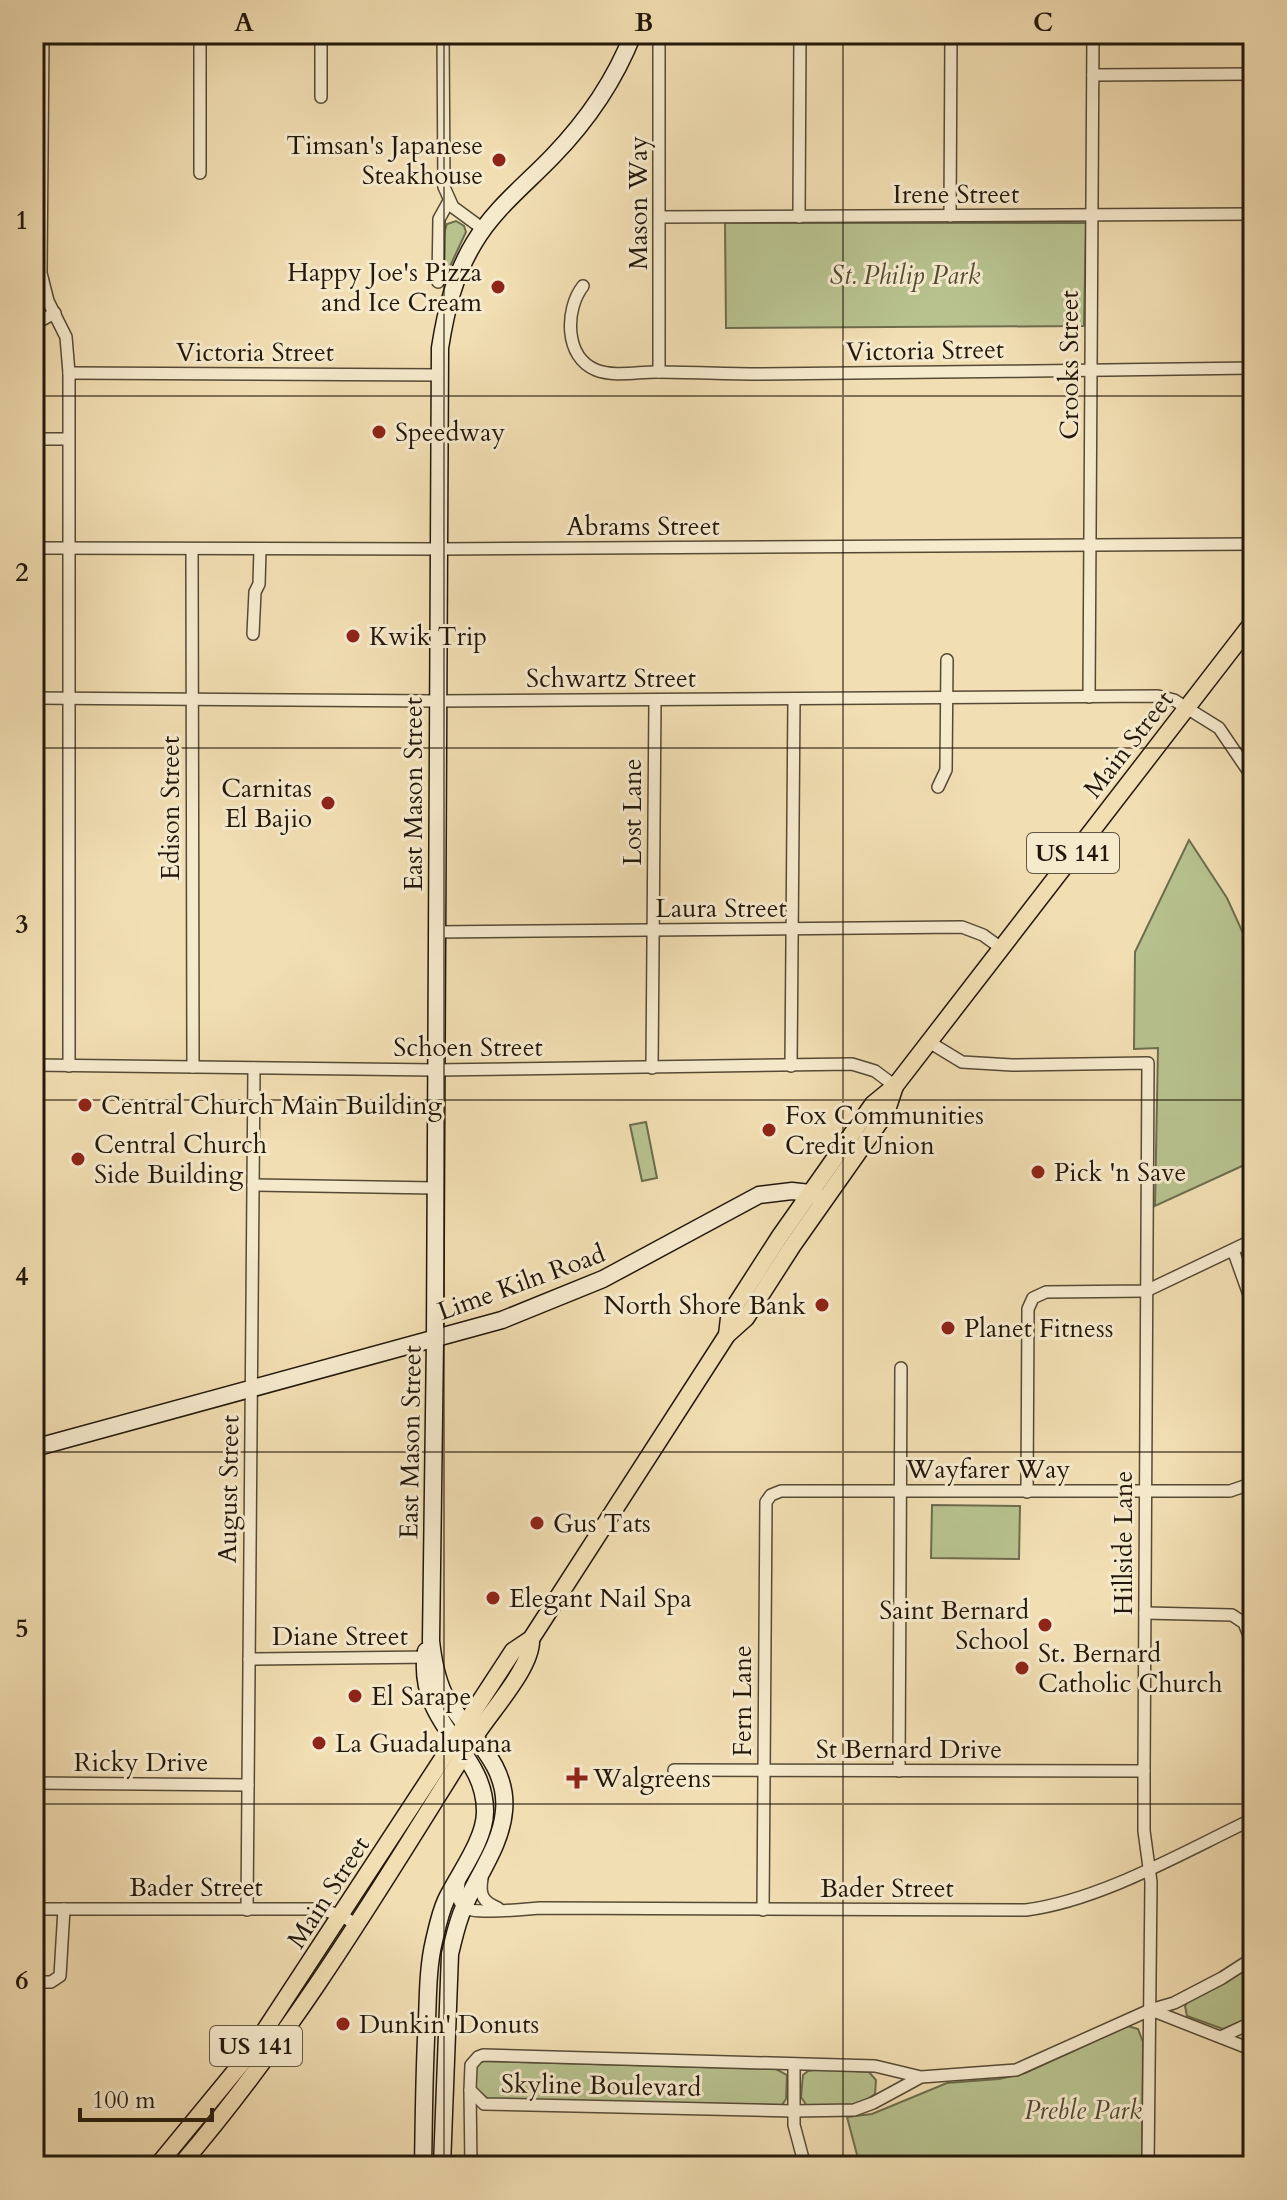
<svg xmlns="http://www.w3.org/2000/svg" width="1287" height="2200" font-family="Cardo,serif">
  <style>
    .green { fill: #b7c28f; stroke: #6d6d4d; stroke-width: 2 }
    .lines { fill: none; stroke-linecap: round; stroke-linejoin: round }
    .minor-casing { stroke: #564a35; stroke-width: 14 }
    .secondary-casing { stroke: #23180b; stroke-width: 19 }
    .primary-casing { stroke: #23180b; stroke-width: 19 }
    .minor { stroke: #f6eacd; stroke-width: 11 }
    .secondary { stroke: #f6eacd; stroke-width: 16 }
    .primary { stroke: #f1deb2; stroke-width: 16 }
    .grid { fill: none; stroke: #23180b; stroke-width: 2; stroke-opacity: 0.55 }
    .poi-dot { fill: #8f2418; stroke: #f6eacd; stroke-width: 3 }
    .labels { text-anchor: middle; stroke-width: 6; stroke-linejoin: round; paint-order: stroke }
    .shield { fill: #f6eacd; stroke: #625745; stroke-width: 2 }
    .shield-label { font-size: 24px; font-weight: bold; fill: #23180b }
    .poi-label { font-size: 26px; fill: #23180b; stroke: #f6eacd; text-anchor: start }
    .street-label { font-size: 26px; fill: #23180b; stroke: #f6eacd }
    .park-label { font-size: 26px; font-style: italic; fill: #4f4b33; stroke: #f6eacd }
    .neatline { fill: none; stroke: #23180b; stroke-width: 3 }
    .grid-label { font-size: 26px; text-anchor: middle; font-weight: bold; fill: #23180b }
  </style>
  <rect width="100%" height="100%" fill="#f1deb2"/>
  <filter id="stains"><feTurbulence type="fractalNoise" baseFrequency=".0025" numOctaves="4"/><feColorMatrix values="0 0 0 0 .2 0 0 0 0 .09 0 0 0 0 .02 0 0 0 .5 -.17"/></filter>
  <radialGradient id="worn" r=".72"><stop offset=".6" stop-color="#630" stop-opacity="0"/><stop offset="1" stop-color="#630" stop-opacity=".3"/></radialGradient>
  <g class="green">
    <path d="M456 221 464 226 466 232 444 279V233L447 224Z"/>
    <path d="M725 223H1086L1084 326 726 328Z"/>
    <path d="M1189 840 1227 898 1253 955V1161L1155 1206 1158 1048 1134 1049 1135 952Z"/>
    <path d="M646 1122 657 1178 642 1181 630 1125Z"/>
    <path d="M932 1505 1020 1506 1019 1559 931 1558Z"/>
    <path d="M1253 1964V2016L1223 2029 1187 2016 1185 2006 1188 2001Z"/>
    <path d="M1128 2026 1138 2029 1143 2042 1142 2166H860L847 2117 872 2114 947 2083 999 2079 1025 2073Z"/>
    <path d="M480 2061 776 2069 787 2075 786 2099 782 2105 488 2099 474 2087 475 2065Z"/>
    <path d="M821 2069 869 2072 876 2080 875 2094 857 2106H807L801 2097 803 2075 808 2071Z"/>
  </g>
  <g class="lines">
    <defs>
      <g id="minor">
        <path d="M43 34 41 273 48 301 66 337 69 373V1066"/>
        <path d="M200 34V173"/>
        <path d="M443 34 444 187 453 207 483 229"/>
        <path d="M1093 75 1253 74"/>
        <path d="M321 97V34"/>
        <path d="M950 216 951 34"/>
        <path d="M660 217 1253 214"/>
        <path d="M799 217 800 34"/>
        <path d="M438 282 439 219 449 201"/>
        <path d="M583 286C565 309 564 357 596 370 614 377 637 372 656 372 691 372 725 374 760 374 924 372 1089 371 1253 368"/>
        <path d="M34 324 55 313"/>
        <path d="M659 372V34"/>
        <path d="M69 373 440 375"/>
        <path d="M34 439H67"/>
        <path d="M34 548 439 549 1253 544"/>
        <path d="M192 549 193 1067"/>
        <path d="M253 634 255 592 259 584 260 549"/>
        <path d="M1089 697 1093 34"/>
        <path d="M34 698 438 701 1158 696 1174 700 1219 728 1253 778"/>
        <path d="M938 787 946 770 947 660"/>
        <path d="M436 932 962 927 983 935 1001 948"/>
        <path d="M929 1042 962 1062 1012 1065 1148 1063 1144 1771V1831L1151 1882 1148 2166"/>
        <path d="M34 1065 435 1070 852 1064 875 1071 895 1086"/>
        <path d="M791 1066 794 699"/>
        <path d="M652 1068 655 700"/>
        <path d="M253 1185 435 1188"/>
        <path d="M1233 1250 1253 1306"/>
        <path d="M1027 1492 1028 1309 1033 1298 1046 1292 1146 1291 1253 1240"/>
        <path d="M1145 1613 1232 1615 1244 1623 1253 1645"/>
        <path d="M249 1659 432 1657"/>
        <path d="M674 1770 1144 1771"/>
        <path d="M899 1771 901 1368"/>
        <path d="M34 1783 248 1785"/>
        <path d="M482 1879C479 1895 483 1902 498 1908"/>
        <path d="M459 1883C458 1892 456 1900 464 1907 472 1915 525 1909 540 1908L1026 1910C1102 1900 1183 1852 1253 1819"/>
        <path d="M34 1909H318L341 1915 355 1924"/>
        <path d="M247 1910 254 1068"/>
        <path d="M763 1910 766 1502 771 1495 781 1491H1230L1253 1483"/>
        <path d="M34 1982H51L60 1976 64 1909"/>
        <path d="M1151 2010 1253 2050"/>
        <path d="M1221 2037 1253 2022"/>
        <path d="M794 2064V2125L805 2166"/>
        <path d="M921 2077 873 2103 854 2110 794 2111 484 2104 470 2090 471 2065 478 2057 483 2055 875 2066 921 2077 1016 2070 1150 2010 1174 2003 1222 1978 1253 1958"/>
        <path d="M470 2090 471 2166"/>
      </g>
      <g id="secondary">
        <path d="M34 1448 502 1320 603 1279 759 1195 792 1191 810 1193 820 1198"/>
        <path d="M423 2166C424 2117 424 2068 427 2020 428 1994 428 1966 434 1941 437 1928 440 1913 446 1900 458 1875 485 1840 485 1812 486 1750 415 1726 426 1651"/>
        <path d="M442 2166 450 1954C454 1938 457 1922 464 1907 477 1876 501 1846 504 1811 509 1762 465 1733 444 1694 436 1677 433 1659 431 1641L435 1340 440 348C446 310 454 276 474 243 494 209 525 185 552 157 587 121 615 80 633 34"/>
      </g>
      <g id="primary">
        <path d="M727 1335 729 1318 733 1309 780 1236 873 1104 895 1086 1253 622"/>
        <path d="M157 2166 250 2053 513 1651 531 1639 727 1335 746 1318 793 1245 886 1113 895 1086"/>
        <path d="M180 2166C293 2035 382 1885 474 1738 489 1713 533 1667 531 1639"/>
      </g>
    </defs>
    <use href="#minor" class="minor-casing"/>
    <use href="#secondary" class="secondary-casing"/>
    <use href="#primary" class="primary-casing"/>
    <use href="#minor" class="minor"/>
    <use href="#secondary" class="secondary"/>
    <use href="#primary" class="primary"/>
  </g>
  <path class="grid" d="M444 34V2166M843 34V2166M34 396H1253M34 748H1253M34 1100H1253M34 1452H1253M34 1804H1253"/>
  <g class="poi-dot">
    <circle cx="499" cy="160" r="8"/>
    <circle cx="498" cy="287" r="8"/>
    <circle cx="379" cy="432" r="8"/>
    <circle cx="353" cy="636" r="8"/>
    <circle cx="328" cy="803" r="8"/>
    <circle cx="85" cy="1105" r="8"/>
    <circle cx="769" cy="1130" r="8"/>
    <circle cx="78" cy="1159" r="8"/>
    <circle cx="1038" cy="1172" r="8"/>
    <circle cx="822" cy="1305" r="8"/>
    <circle cx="948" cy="1328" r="8"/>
    <circle cx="537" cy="1523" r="8"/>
    <circle cx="493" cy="1598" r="8"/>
    <circle cx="1045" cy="1625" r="8"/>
    <circle cx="1022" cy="1668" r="8"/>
    <circle cx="355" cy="1696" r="8"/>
    <circle cx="319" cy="1743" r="8"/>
    <path d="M573 1766h8v8h8v8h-8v8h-8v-8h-8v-8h8z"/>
    <circle cx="343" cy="2024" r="8"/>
  </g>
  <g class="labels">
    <g class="shield">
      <rect x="1027" y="833" width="92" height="40" rx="6"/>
      <rect x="210" y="2026" width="92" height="40" rx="6"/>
    </g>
    <g class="shield-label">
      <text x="1073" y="861">US 141</text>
      <text x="256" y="2054">US 141</text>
    </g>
    <g class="poi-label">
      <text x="483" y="154" text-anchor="end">Timsan's Japanese<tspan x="483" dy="30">Steakhouse</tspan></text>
      <text x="482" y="281" text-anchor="end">Happy Joe's Pizza<tspan x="482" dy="30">and Ice Cream</tspan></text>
      <text x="395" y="441">Speedway</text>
      <text x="369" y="645">Kwik Trip</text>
      <text x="312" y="797" text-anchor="end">Carnitas<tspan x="312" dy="30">El Bajio</tspan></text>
      <text x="101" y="1114">Central Church Main Building</text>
      <text x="785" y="1124">Fox Communities<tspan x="785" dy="30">Credit Union</tspan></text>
      <text x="94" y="1153">Central Church<tspan x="94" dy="30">Side Building</tspan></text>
      <text x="1054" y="1181">Pick 'n Save</text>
      <text x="806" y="1314" text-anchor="end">North Shore Bank</text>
      <text x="964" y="1337">Planet Fitness</text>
      <text x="553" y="1532">Gus Tats</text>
      <text x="509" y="1607">Elegant Nail Spa</text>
      <text x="1029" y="1619" text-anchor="end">Saint Bernard<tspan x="1029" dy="30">School</tspan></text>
      <text x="1038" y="1662">St. Bernard<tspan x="1038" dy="30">Catholic Church</tspan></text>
      <text x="371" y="1705">El Sarape</text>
      <text x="335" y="1752">La Guadalupana</text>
      <text x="593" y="1787">Walgreens</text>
      <text x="359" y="2033">Dunkin' Donuts</text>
    </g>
    <g class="street-label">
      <text x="956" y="203">Irene Street</text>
      <text transform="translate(638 203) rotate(-90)" y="9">Mason Way</text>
      <text transform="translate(925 350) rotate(-1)" y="9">Victoria Street</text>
      <text x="255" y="361">Victoria Street</text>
      <text transform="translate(1069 365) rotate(-90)" y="9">Crooks Street</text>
      <text x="643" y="535">Abrams Street</text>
      <text x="611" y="687">Schwartz Street</text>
      <text transform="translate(1128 744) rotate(-52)" y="9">Main Street</text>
      <text transform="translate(413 794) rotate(-90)" y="9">East Mason Street</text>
      <text transform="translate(170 808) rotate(-90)" y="9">Edison Street</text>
      <text transform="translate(632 812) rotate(-90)" y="9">Lost Lane</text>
      <text x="721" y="917">Laura Street</text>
      <text x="468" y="1056">Schoen Street</text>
      <text transform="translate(521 1282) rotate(-20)" y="9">Lime Kiln Road</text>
      <text transform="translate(410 1442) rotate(-89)" y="9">East Mason Street</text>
      <text x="988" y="1478">Wayfarer Way</text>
      <text transform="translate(228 1489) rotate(-89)" y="9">August Street</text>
      <text transform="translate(1123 1543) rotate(-90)" y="9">Hillside Lane</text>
      <text x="340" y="1645">Diane Street</text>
      <text transform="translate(742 1701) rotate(-90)" y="9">Fern Lane</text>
      <text x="909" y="1758">St Bernard Drive</text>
      <text x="141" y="1771">Ricky Drive</text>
      <text x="196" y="1896">Bader Street</text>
      <text x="887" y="1897">Bader Street</text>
      <text transform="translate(328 1892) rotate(-57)" y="9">Main Street</text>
      <text transform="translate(601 2085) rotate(1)" y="9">Skyline Boulevard</text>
    </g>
    <g class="park-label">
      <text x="905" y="284">St. Philip Park</text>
      <text x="1083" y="2119">Preble Park</text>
    </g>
  </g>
  <rect width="1287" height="2200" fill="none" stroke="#f1deb2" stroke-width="88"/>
  <path d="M80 2108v12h132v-12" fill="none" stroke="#23180b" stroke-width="4"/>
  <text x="92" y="2108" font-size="24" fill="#23180b" stroke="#f6eacd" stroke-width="6" paint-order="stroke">100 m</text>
  <rect x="44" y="44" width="1199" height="2112" class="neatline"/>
  <g class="grid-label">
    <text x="244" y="31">A</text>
    <text x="644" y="31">B</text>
    <text x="1043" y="31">C</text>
    <text x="22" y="229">1</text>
    <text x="22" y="581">2</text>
    <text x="22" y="933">3</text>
    <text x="22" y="1285">4</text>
    <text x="22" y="1637">5</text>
    <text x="22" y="1989">6</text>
  </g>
  <rect width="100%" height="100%" filter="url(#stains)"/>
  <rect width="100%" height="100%" fill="url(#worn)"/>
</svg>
